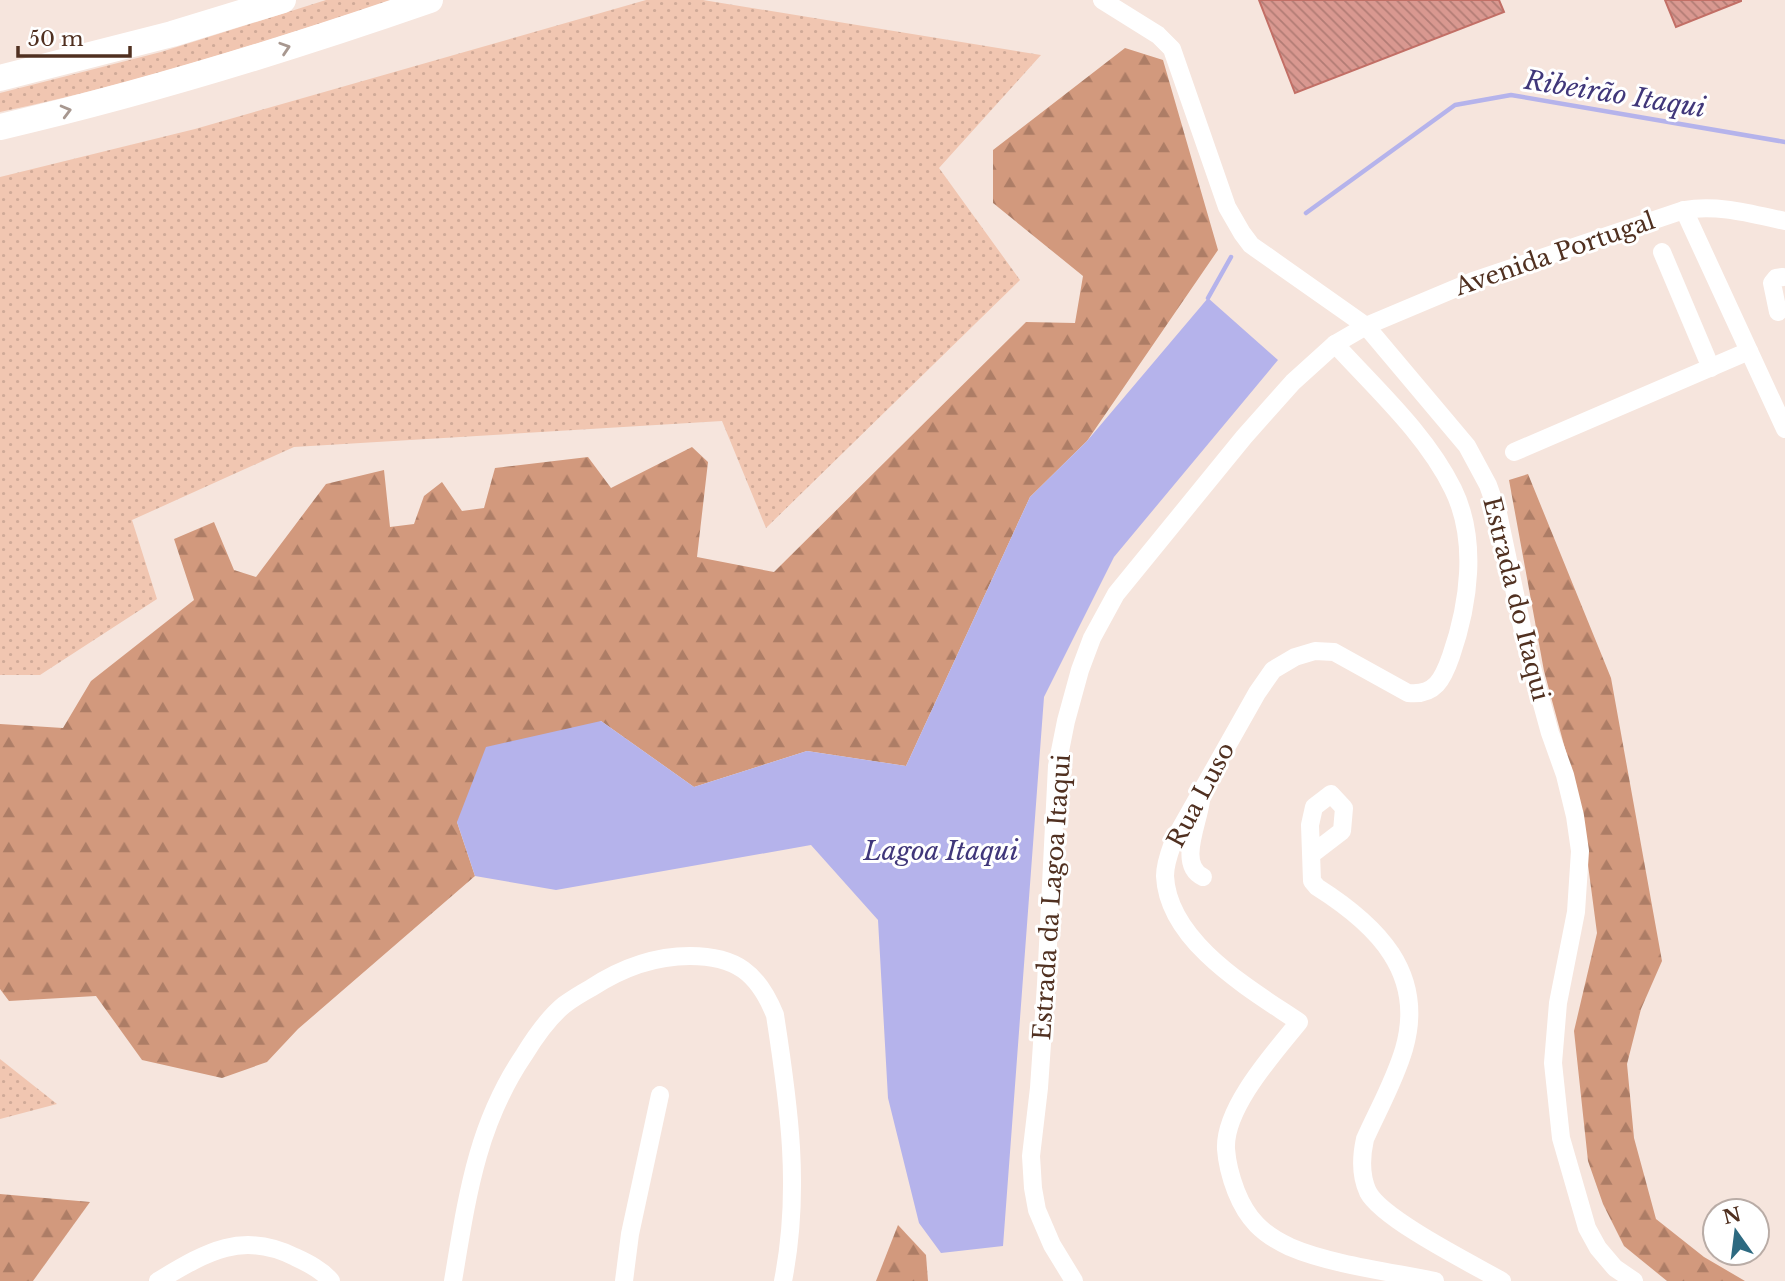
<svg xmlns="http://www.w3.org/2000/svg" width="1785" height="1281" font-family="'Libre Baskerville',serif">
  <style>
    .grass { fill: url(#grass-dots) }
    .forest { fill: url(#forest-firs) }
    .water { fill: #b5b3eb }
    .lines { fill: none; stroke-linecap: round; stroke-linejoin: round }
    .stream { stroke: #b5b3eb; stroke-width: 4.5 }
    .building { fill: url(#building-back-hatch); stroke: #c26f66; stroke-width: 2 }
    .minor { stroke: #fff; stroke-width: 18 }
    .highway { stroke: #fff; stroke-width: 26 }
    .oneway { stroke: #a89890 }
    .labels { text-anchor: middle; stroke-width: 6; stroke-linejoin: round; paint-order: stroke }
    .street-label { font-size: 24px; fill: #503020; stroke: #fff }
    .water-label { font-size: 26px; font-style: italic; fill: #40377a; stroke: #fff }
  </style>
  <defs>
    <pattern id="grass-dots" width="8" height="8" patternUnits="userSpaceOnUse" patternTransform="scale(1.75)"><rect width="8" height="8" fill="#f1c6b1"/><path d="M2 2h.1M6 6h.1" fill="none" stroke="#d0aa98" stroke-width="1.8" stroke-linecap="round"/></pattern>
    <pattern id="forest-firs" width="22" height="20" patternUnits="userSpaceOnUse" patternTransform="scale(1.75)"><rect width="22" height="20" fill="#d2997d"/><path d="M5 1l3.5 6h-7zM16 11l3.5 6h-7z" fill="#ad7d66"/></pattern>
    <pattern id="building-back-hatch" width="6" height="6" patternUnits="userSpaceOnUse" patternTransform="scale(1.75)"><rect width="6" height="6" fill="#d99890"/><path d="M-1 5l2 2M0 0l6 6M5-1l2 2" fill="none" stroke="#b27c75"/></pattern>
  </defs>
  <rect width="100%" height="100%" fill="#f6e5dd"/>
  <g class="grass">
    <path d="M326 0H393C263 42 133 85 0 112V93L161 52Z"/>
    <path d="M646 0H703L1041 55 939 168 1020 280 766 528 722 421 294 447 132 520 157 599 40 675H0V177L195 129Z"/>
    <path d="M0 1059 57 1104 0 1119Z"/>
  </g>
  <g class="forest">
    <path d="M1125 48 1163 60 1218 250 1087 441 1030 497 906 766 807 751 694 787 601 721 457 822 475 876 298 1029 267 1062 222 1078 142 1060 96 996 9 1001 0 989V724L63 728 91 681 194 600 174 539 214 522 234 570 256 577 326 484 384 470 390 527 414 524 424 496 442 482 462 511 484 508 495 468 588 457 611 488 692 447 708 462 697 557 774 572 1026 322 1075 323 1083 276 993 203V150Z"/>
    <path d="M1528 474 1611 678 1662 961 1641 1009 1627 1064 1634 1138 1656 1219 1704 1257 1745 1281H1667L1624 1246 1603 1204 1588 1161 1574 1031 1597 933 1580 804 1544 671 1509 480Z"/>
    <path d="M0 1194 90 1202 33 1281H0Z"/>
    <path d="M898 1225 926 1255 928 1281H876Z"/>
  </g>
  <path class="water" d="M1208 298 1278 360 1114 557 1044 697 1003 1246 941 1253 919 1223 888 1098 878 920 811 845 556 890 475 876 457 822 486 747 601 721 694 787 807 751 906 766 1030 497 1087 441Z"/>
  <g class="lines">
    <g class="stream">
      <path d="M1306 213 1455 105 1511 95 1785 142"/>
      <path d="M1208 298 1231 257"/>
    </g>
  </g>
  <g class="building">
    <path d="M1259 0H1499L1504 12 1295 93Z"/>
    <path d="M1665 0H1741V1L1676 27Z"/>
  </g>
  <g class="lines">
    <g class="minor">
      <path d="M1102 0 1158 35 1172 49 1227 207 1242 233 1251 245 1366 326 1467 446 1488 485 1498 513 1526 646 1550 733 1565 775 1575 816 1580 851 1576 912 1558 1003 1553 1063 1561 1138 1587 1228 1598 1248 1615 1268 1634 1281"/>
      <path d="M1684 210 1785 429"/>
      <path d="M1662 252 1711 368"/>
      <path d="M1778 312 1772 283 1776 278 1783 277"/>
      <path d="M1335 344C1376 389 1426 434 1453 489 1478 540 1469 604 1451 656 1443 679 1435 696 1408 693L1334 652 1315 651 1295 657 1273 670 1257 693 1174 840C1170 851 1165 863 1165 876 1168 942 1250 989 1299 1022 1274 1053 1224 1108 1226 1149 1227 1163 1231 1178 1236 1191 1247 1219 1262 1234 1290 1247 1329 1264 1391 1272 1435 1281"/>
      <path d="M1514 452 1749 351"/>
      <path d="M1201 800C1199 822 1177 865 1203 877"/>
      <path d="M1312 854 1342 831 1344 808 1331 794 1314 807 1310 825 1312 881 1317 887C1377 925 1426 973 1404 1049 1395 1080 1378 1110 1365 1139 1361 1157 1360 1175 1368 1192 1382 1219 1472 1264 1502 1281"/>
      <path d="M158 1281C205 1253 241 1230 295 1257 308 1263 322 1270 331 1281"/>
      <path d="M453 1281C467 1198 476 1126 524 1055 535 1037 547 1019 564 1005 572 999 582 993 591 988 620 969 655 956 690 956 736 956 758 973 775 1015 789 1105 801 1190 783 1281"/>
      <path d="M624 1281 630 1234 660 1095"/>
      <path d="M1074 1281 1052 1245 1037 1210 1033 1188 1031 1156 1039 1088 1046 984 1057 766 1066 721 1080 670 1092 638 1116 594 1244 437 1293 382 1335 344 1366 326 1473 281 1684 210C1718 204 1752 214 1785 221"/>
    </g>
    <g class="highway">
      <path d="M0 78 172 34 283 0"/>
      <path d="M0 127C146 93 289 49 430 0"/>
    </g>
  </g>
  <defs><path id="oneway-chevron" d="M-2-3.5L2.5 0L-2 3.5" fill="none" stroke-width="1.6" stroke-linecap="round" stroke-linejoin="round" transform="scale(1.75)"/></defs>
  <g class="oneway">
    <use href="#oneway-chevron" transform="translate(285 48) rotate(-18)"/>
    <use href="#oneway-chevron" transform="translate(66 111) rotate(-15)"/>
  </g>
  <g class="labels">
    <g class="street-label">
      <text transform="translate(1555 254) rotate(-19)" y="8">Avenida Portugal</text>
      <text transform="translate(1516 599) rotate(76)" y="8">Estrada do Itaqui</text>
      <text transform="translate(1201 795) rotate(-62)" y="8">Rua Luso</text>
      <text transform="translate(1052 897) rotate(-86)" y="8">Estrada da Lagoa Itaqui</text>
    </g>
    <g class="water-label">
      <text transform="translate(1615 94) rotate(9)" y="9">Ribeirão Itaqui</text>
      <text x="941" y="860">Lagoa Itaqui</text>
    </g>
  </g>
  <g transform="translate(1736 1232) rotate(346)"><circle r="33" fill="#ffffff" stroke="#b9aca6" stroke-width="2"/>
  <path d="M0-5L12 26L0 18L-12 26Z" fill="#2d6a81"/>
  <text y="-10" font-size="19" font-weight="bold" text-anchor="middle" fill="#503020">N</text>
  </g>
  <path d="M18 46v10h112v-10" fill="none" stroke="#503020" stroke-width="3.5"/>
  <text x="28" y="46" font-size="21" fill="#503020" stroke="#ffffff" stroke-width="5" paint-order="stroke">50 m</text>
</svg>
